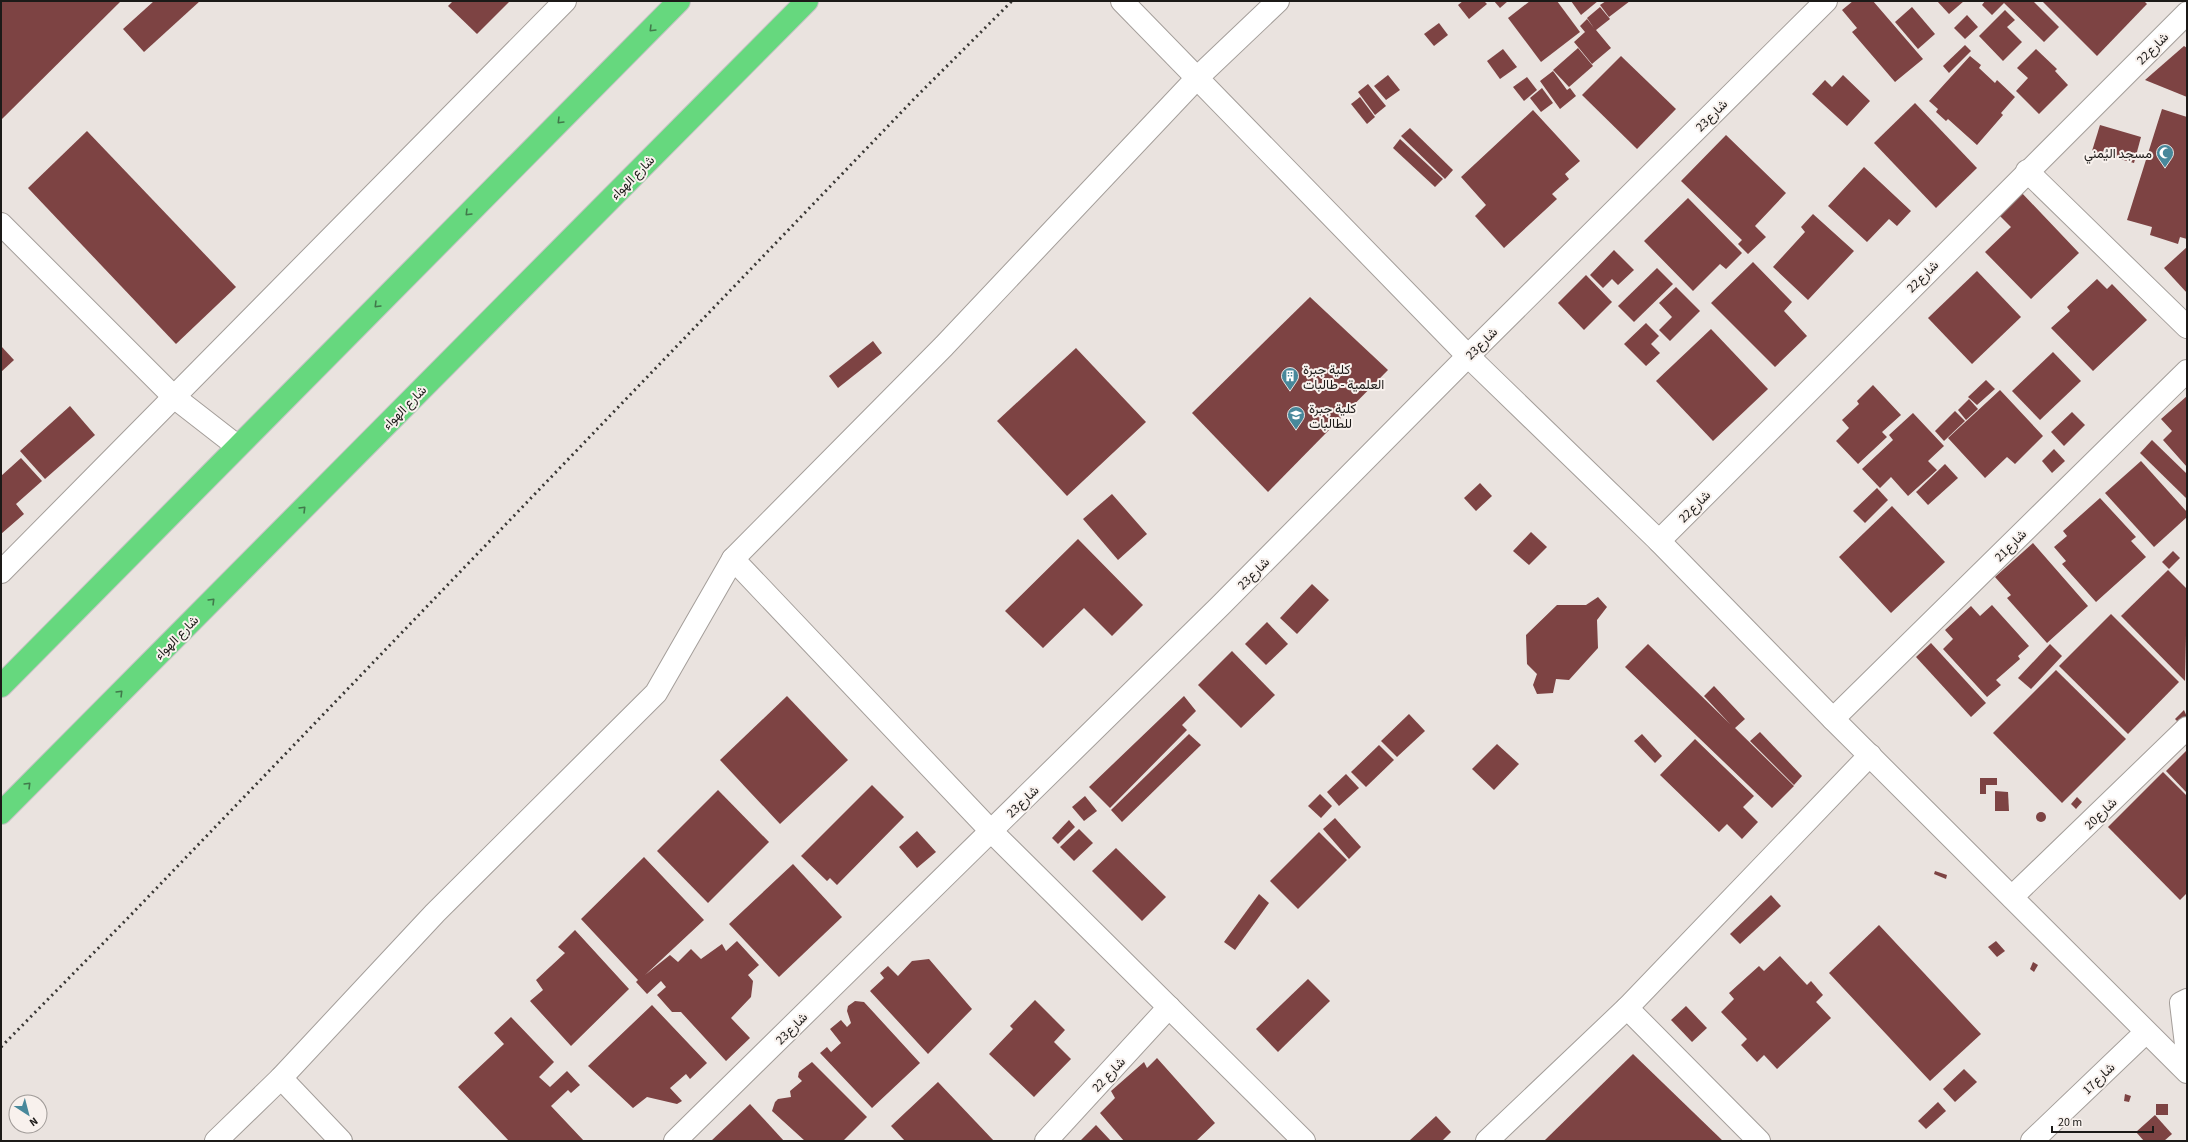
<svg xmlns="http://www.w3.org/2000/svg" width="2188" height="1142" font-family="'Source Sans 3',Vazirmatn,sans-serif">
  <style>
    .building { fill: #7d4343 }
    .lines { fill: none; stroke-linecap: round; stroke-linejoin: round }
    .street-casing { stroke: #a49e9a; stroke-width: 24 }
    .secondary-casing { stroke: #a49e9a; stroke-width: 24 }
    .highway-casing { stroke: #c4c3c3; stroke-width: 24 }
    .street { stroke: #fff; stroke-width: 22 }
    .secondary { stroke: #fff; stroke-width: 22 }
    .highway { stroke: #66d87e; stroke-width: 22 }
    .rail { stroke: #393734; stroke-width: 3; stroke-dasharray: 2 4; stroke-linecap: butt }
    .oneway { stroke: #41794b }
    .labels { text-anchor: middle; stroke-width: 4; stroke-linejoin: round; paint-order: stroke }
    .street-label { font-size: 13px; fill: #1c1a18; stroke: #f8f1ed }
    .poi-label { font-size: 13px; fill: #1c1a18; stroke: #f8f1ed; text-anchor: start }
  </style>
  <rect width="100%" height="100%" fill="#eae3df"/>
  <g class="building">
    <path d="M1 1H121L1 120Z"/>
    <path d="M154 1H200L144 52 123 29Z"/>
    <path d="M453 1H510L477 34 448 6Z"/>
    <path d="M1463 1H1484L1487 4 1469 19 1458 5Z"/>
    <path d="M1494 1H1508L1500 8Z"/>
    <path d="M1530 1H1557L1580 32 1541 62 1508 18Z"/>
    <path d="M1571 1H1598L1581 15Z"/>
    <path d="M1606 1H1630L1609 17 1600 5Z"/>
    <path d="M1853 1H1873L1923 59 1895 82 1852 32 1857 28 1842 10Z"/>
    <path d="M1937 1H1964L1949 14Z"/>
    <path d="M1985 1H2033L2059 27 2044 42 2004 3 1992 15 1982 5Z"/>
    <path d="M2042 1H2144L2147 4 2097 56Z"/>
    <path d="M1600 7 1610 19 1596 30 1611 48 1592 64 1574 42 1585 32 1580 26 1587 19 1594 28 1587 18Z"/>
    <path d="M1912 7 1935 34 1918 49 1895 22Z"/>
    <path d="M2005 10 2015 20 2007 27 2022 42 2003 61 1979 36Z"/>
    <path d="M1967 15 1978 27 1965 39 1954 28Z"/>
    <path d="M1439 23 1448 35 1434 46 1424 34Z"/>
    <path d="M1965 45 1971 51 1949 73 1943 66Z"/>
    <path d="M2184 46 2187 48V97L2145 80Z"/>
    <path d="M1578 48 1593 66 1569 87 1553 70Z"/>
    <path d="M1503 49 1517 67 1500 79 1487 61Z"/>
    <path d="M2036 49 2057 69 2055 71 2068 85 2039 114 2016 91 2028 78 2017 68Z"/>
    <path d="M1621 56 1676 109 1637 149 1582 95Z"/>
    <path d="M1970 56 1981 65 1979 68 1995 83 1997 80 2015 97 2001 113 2003 115 1977 145 1948 119 1946 121 1936 112 1938 109 1929 101Z"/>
    <path d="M1553 71 1567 90 1570 88 1576 96 1560 109 1540 81Z"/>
    <path d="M1388 75 1400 90 1386 100 1374 86Z"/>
    <path d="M1843 75 1870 101 1847 126 1812 94 1825 80 1832 87Z"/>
    <path d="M1527 77 1537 90 1524 101 1513 87Z"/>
    <path d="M1368 84 1386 106 1375 115 1358 92Z"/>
    <path d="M1542 88 1553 103 1541 112 1530 98Z"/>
    <path d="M1360 97 1375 117 1367 124 1351 104Z"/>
    <path d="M1915 103 1977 168 1936 208 1874 143Z"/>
    <path d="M2162 109 2187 117V239L2180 237 2178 244 2150 235 2152 227 2127 220Z"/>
    <path d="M1533 110 1580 161 1565 174 1569 179 1552 194 1557 199 1504 248 1475 216 1486 205 1461 177Z"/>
    <path d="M2100 125 2141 137 2134 163 2092 151Z"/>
    <path d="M1410 128 1453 170 1445 179 1401 136Z"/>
    <path d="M87 131 236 287 176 344 28 188Z"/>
    <path d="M1726 135 1786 193 1755 226 1766 237 1748 254 1738 244 1742 240 1681 181Z"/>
    <path d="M1400 139 1443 179 1435 187 1393 148Z"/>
    <path d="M1864 167 1911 211 1897 226 1889 219 1867 242 1828 206Z"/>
    <path d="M2020 191 2079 253 2031 299 1985 252 2011 227 1997 213Z"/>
    <path d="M1688 198 1742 253 1726 269 1720 264 1693 291 1644 241Z"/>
    <path d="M1813 214 1854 251 1808 300 1773 267 1805 232 1801 227Z"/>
    <path d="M2187 247V293L2164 268Z"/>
    <path d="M1614 250 1634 270 1618 285 1612 279 1603 288 1590 275Z"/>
    <path d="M1753 262 1792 302 1784 311 1807 336 1775 367 1711 303Z"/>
    <path d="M1657 268 1673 284 1634 322 1618 306Z"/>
    <path d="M1977 271 2021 317 1972 364 1928 318Z"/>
    <path d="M1586 275 1612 302 1584 330 1558 303Z"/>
    <path d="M2097 279 2107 289 2112 284 2147 320 2093 371 2051 328 2070 311 2067 307Z"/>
    <path d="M1676 287 1700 311 1670 341 1659 330 1672 317 1659 303Z"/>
    <path d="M1310 297 1388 370 1268 492 1192 413Z"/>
    <path d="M1646 323 1659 336 1651 344 1660 353 1646 366 1624 344Z"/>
    <path d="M1711 329 1768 389 1713 441 1656 381Z"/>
    <path d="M873 341 882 353 838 388 829 376Z"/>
    <path d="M1 346 14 360 1 372Z"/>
    <path d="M1076 348 1146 422 1067 496 997 421Z"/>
    <path d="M2053 352 2081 381 2040 420 2012 391Z"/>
    <path d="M1986 380 1995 389 1977 405 1968 397Z"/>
    <path d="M1873 385 1901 415 1882 432 1887 437 1858 464 1836 441 1849 428 1842 420 1859 404 1857 401Z"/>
    <path d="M2000 390 2043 436 2015 464 2007 457 1985 478 1948 438Z"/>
    <path d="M2187 396V467L2163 440 2172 431 2161 419Z"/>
    <path d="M1969 399 1978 409 1966 420 1958 410Z"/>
    <path d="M70 406 95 435 45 479 20 451Z"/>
    <path d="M1955 411 1965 421 1944 441 1935 431Z"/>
    <path d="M2072 412 2085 425 2064 446 2051 432Z"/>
    <path d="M1913 413 1944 446 1928 461 1937 470 1908 496 1891 477 1880 488 1862 469 1893 440 1889 435Z"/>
    <path d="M2152 440 2187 474V499L2140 453Z"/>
    <path d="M2054 449 2065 461 2052 473 2042 461Z"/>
    <path d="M21 458 42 481 16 504 24 514 1 534V476Z"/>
    <path d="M2141 461 2187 512V517L2154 547 2105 493Z"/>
    <path d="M1945 464 1958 478 1928 505 1916 492Z"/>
    <path d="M1480 483 1492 496 1476 511 1464 498Z"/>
    <path d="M1877 488 1888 500 1865 523 1853 511Z"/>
    <path d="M1112 494 1147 534 1118 560 1083 519Z"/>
    <path d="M2100 498 2136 537 2131 541 2146 557 2096 602 2062 564 2066 561 2054 547 2067 536 2063 531Z"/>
    <path d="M1892 506 1945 562 1891 613 1839 557Z"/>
    <path d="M1531 532 1547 547 1529 565 1513 551Z"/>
    <path d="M1078 539 1143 605 1112 636 1084 608 1043 648 1005 611Z"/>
    <path d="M2033 543 2088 606 2047 643 2007 598 2011 595 1995 577Z"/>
    <path d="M2173 551 2180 558 2169 569 2162 562Z"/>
    <path d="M2168 570 2187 589 2185 681 2121 616Z"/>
    <path d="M1312 584 1329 600 1297 634 1280 618Z"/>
    <path d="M1598 597 1607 607 1597 620 1598 648 1569 680 1556 679 1553 693 1537 694 1533 685 1537 674 1527 664 1526 635 1557 605H1586Z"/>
    <path d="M1992 605 2029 646 2018 656 2020 659 1996 680 2001 685 1987 697 1943 649 1953 639 1945 630 1971 606 1980 616Z"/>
    <path d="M2111 614 2179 682 2128 734 2059 666Z"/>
    <path d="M1267 622 1288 644 1266 665 1245 644Z"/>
    <path d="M1931 643 1986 703 1971 717 1916 657Z"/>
    <path d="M1648 644 1730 724 1704 696 1714 686 1745 719 1735 728 1794 786 1772 808 1625 667Z"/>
    <path d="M2050 644 2062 656 2031 689 2018 678Z"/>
    <path d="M1232 651 1275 695 1241 728 1198 685Z"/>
    <path d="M2056 670 2126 739 2062 803 1993 733Z"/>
    <path d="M787 696 848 760 780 824 720 760Z"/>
    <path d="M1184 696 1196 711 1182 725 1187 730 1110 808 1089 787Z"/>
    <path d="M2184 710 2187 717 2180 724 2175 719Z"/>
    <path d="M1409 714 1425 731 1397 757 1381 741Z"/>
    <path d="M1760 732 1802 776 1794 785 1750 741Z"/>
    <path d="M1189 734 1201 745 1122 822 1111 810Z"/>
    <path d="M1642 734 1662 756 1655 763 1634 741Z"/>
    <path d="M1695 739 1754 796 1743 807 1758 822 1742 839 1727 824 1719 832 1660 775Z"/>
    <path d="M1497 744 1519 764 1494 790 1472 769Z"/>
    <path d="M1379 745 1394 760 1366 787 1351 772Z"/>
    <path d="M2187 750V793L2166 771Z"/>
    <path d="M2163 772 2187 796V893L2180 900 2108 827Z"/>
    <path d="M1346 774 1359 788 1339 806 1327 792Z"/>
    <path d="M1980 778H1997V785H1986V794H1980Z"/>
    <path d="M872 785 904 817 837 885 830 878 827 881 801 856Z"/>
    <path d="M718 790 769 842 708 903 657 851Z"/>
    <path d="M1995 791 2008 792 2009 811H1995Z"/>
    <path d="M1320 794 1332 806 1321 818 1308 806Z"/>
    <path d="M1085 796 1097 811 1084 821 1072 807Z"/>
    <path d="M2077 797 2082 802 2076 809 2071 804Z"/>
    <circle cx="2041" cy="817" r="5"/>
    <path d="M1335 818 1361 847 1349 859 1323 829Z"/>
    <path d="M1069 820 1075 827 1058 844 1052 838Z"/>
    <path d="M1079 829 1093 843 1074 861 1060 847Z"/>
    <path d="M917 831 936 852 917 868 899 847Z"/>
    <path d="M1319 832 1347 860 1298 909 1270 881Z"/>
    <path d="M1116 848 1166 897 1142 921 1092 871Z"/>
    <path d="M644 857 704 920 645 975 670 955 678 962 691 949 701 959 722 944 726 951 737 941 759 965 748 975 753 981 751 997 731 1018 750 1038 726 1061 681 1012H672L657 995 666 987 661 981 647 994 636 982 638 980 581 919Z"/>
    <path d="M793 864 842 917 779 977 729 924Z"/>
    <path d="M1935 871 1947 875 1946 879 1934 874Z"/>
    <path d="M1259 894 1269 903 1235 950 1224 942Z"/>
    <path d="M1771 895 1781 906 1740 944 1730 934Z"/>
    <path d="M1879 925 1981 1034 1930 1081 1829 973Z"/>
    <path d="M575 930 629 989 571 1046 530 1001 543 990 536 980 565 953 558 947Z"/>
    <path d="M1996 941 2005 951 1997 957 1988 947Z"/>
    <path d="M1780 956 1807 985 1811 981 1823 995 1816 1002 1831 1018 1777 1069 1764 1055 1757 1062 1741 1045 1747 1039 1721 1012 1734 999 1729 993 1759 966 1764 971Z"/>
    <path d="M929 959 972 1009 928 1054 870 991 884 978 880 973 888 966 898 976 912 961Z"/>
    <path d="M2033 962 2038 965 2034 972 2030 969Z"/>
    <path d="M1308 979 1330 1001 1278 1052 1256 1029Z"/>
    <path d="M1035 1000 1065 1030 1054 1042 1071 1059 1034 1097 989 1054 1013 1029 1010 1026Z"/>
    <path d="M855 1001 864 1002 920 1063 872 1108 820 1053 827 1047 831 1052 841 1043 830 1029 841 1020 847 1027 851 1023 847 1011 848 1006Z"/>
    <path d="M652 1005 707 1063 690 1079 686 1074 670 1088 682 1101 677 1104 647 1097 633 1108 588 1066Z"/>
    <path d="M1686 1006 1707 1028 1692 1042 1671 1020Z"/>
    <path d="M511 1017 554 1062 539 1077 550 1087 567 1071 580 1085 571 1093 568 1090 551 1106 584 1141H509L458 1087 504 1044 494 1033Z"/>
    <path d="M1633 1054 1723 1141H1544Z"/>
    <path d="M1157 1058 1215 1123 1196 1141H1124L1100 1113 1115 1098 1111 1091 1144 1062 1147 1068Z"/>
    <path d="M812 1062 867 1117 843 1141H805L772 1111 775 1102 778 1099 791 1097 790 1091 802 1081 798 1077 799 1072Z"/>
    <path d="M1964 1069 1977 1082 1955 1102 1943 1089Z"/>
    <path d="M938 1082 994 1141H905L891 1126Z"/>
    <path d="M2125 1094 2131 1096 2129 1102 2124 1101Z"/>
    <path d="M1938 1102 1946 1111 1926 1129 1918 1121Z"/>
    <path d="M750 1104 784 1141H711Z"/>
    <rect x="2156" y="1104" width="12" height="11"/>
    <path d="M2155 1115 2172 1134 2164 1141H2144L2136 1132Z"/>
    <path d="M1436 1116 1451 1132 1442 1141H1409Z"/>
    <path d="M1096 1125 1111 1141H1080Z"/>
  </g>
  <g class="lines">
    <defs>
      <g id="street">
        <path d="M2027 171 2187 327"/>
        <path d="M1 224 174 397 237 446"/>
        <path d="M1659 541 2187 13"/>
        <path d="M733 559 991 831 1304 1141"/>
        <path d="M1 572 565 1"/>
        <path d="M1833 719 2187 371"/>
        <path d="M2012 897 2187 728"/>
        <path d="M2187 1000 2181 1003 2187 1053"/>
        <path d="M1627 1008 1759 1141"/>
        <path d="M281 1078 341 1141"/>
        <path d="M216 1141 281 1078 435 913 656 693 733 559 944 346 1197 78 1278 1"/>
        <path d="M675 1141 1220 606 1468 356 1826 1"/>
        <path d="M1046 1141 1169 1007"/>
        <path d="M1487 1141 1627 1008 1870 755"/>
        <path d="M2032 1141 2146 1032"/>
      </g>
      <path id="secondary" d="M1122 1 1468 356 1659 541 1833 719 2187 1072"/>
      <g id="highway">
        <path d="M1 686 679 1"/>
        <path d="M1 813 807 1"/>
      </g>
    </defs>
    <use href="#street" class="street-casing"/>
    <use href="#secondary" class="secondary-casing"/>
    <use href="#highway" class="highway-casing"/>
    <use href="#street" class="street"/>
    <use href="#secondary" class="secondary"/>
    <use href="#highway" class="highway"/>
    <path class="rail" d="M1 1047 125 921 915 98 1012 1"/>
  </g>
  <defs><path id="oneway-chevron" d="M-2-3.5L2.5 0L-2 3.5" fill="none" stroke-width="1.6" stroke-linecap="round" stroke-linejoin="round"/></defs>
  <g class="oneway">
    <use href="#oneway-chevron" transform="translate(652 29) rotate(135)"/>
    <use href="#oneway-chevron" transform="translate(560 121) rotate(135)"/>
    <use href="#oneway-chevron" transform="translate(468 213) rotate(135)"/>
    <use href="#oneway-chevron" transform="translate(377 305) rotate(135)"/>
    <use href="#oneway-chevron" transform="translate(303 509) rotate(-45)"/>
    <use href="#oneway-chevron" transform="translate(212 601) rotate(-45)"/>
    <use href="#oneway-chevron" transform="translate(120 693) rotate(-45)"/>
    <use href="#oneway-chevron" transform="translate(28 785) rotate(-45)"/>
  </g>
  <defs>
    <symbol id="mosque-pin" viewBox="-11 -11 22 30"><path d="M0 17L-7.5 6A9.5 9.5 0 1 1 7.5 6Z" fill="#48889b" stroke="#f8f1ed"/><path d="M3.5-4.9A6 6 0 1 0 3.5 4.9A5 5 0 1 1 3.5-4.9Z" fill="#fff"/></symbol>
    <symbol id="building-pin" viewBox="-11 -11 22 30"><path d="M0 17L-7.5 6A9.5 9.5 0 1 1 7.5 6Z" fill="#48889b" stroke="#f8f1ed"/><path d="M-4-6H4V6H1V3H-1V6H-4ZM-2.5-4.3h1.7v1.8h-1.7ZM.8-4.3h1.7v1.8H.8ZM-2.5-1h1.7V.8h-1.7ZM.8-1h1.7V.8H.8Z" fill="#fff"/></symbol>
    <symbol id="university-pin" viewBox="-11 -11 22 30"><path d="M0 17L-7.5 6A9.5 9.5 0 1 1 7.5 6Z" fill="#48889b" stroke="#f8f1ed"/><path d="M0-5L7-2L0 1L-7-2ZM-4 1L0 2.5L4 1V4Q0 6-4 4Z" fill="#fff"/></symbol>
  </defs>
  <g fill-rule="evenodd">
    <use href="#mosque-pin" x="2155" y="143" width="20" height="27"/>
    <use href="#building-pin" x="1280" y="366" width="20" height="27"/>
    <use href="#university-pin" x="1286" y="405" width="20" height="27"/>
  </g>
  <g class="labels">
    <g class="street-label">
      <text transform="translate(2152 48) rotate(-45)" y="5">شارع22</text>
      <text transform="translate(1711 115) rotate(-45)" y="5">شارع23</text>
      <text transform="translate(632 177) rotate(-45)" y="5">شارع الهواء</text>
      <text transform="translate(1922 276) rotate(-45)" y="5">شارع22</text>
      <text transform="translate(1481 343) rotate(-45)" y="5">شارع23</text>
      <text transform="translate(404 407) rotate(-45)" y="5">شارع الهواء</text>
      <text transform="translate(1694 506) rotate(-45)" y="5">شارع22</text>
      <text transform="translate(2010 545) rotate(-45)" y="5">شارع21</text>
      <text transform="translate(1253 573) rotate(-45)" y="5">شارع23</text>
      <text transform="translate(176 637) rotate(-45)" y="5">شارع الهواء</text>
      <text transform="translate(1022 801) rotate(-44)" y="5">شارع23</text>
      <text transform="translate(2100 813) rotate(-44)" y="5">شارع20</text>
      <text transform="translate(791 1028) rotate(-45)" y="5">شارع23</text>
      <text transform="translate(1108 1074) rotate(-47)" y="5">شارع 22</text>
      <text transform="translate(2098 1078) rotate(-44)" y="5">شارع17</text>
    </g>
    <g class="poi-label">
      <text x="2152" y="158" text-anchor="end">مسجد اليُمني</text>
      <text x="1303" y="374">كلية جبرة<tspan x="1303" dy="15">العلمية - طالبات</tspan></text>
      <text x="1309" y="413">كلية جبرة<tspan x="1309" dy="15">للطالبات</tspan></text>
    </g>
  </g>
  <rect width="2188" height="1142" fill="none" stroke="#1c1a18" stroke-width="4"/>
  <g transform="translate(28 1114) rotate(144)"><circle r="19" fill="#f8f1ed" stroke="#a09b98"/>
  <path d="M0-3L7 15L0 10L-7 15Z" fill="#48889b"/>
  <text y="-6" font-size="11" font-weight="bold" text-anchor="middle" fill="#1c1a18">N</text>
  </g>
  <path d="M2052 1126v6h101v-6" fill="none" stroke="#1c1a18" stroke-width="2"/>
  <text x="2058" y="1126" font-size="12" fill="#1c1a18" stroke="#f8f1ed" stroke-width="3" paint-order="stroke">20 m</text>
</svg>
